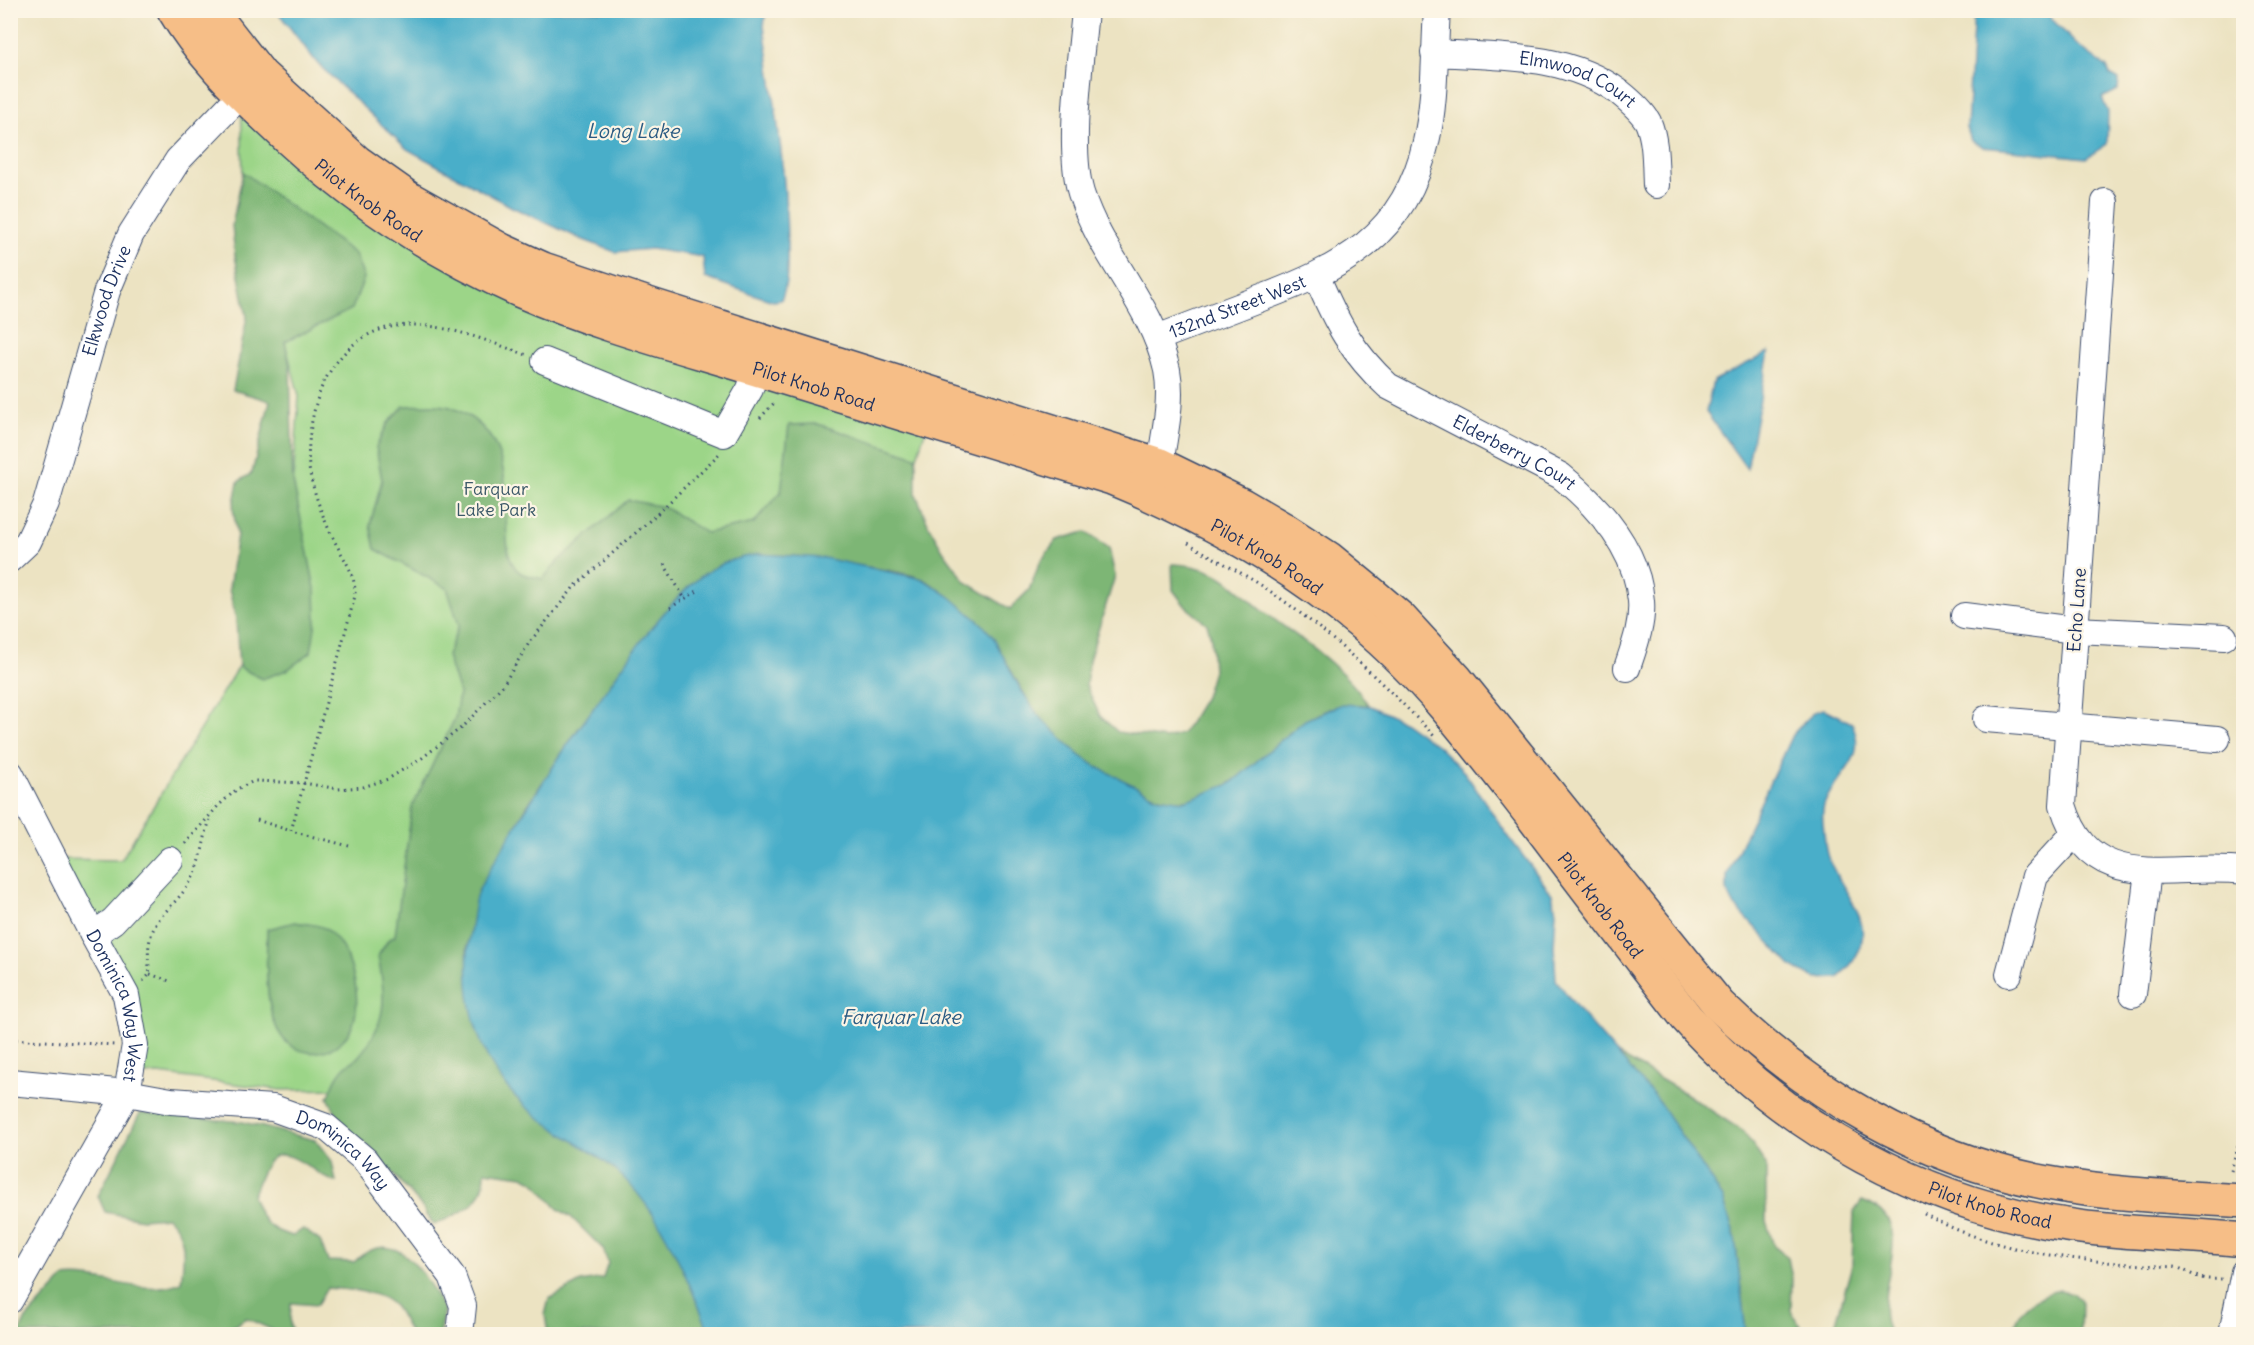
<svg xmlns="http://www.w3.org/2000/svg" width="2254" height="1345" font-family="Delius,sans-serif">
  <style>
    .green { fill: #9cd588; stroke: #5c8273; stroke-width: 1.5 }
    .forest { fill: #7db674; stroke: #4c7269; stroke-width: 1.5 }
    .water { fill: #4aaec9; stroke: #326e94; stroke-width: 1.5 }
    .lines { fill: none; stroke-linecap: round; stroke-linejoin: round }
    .minor-casing { stroke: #3a4a6d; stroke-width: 28 }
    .major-casing { stroke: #3a4a6d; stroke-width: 36 }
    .path { stroke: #3a4a6d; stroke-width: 3; stroke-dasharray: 1.5 4.5; stroke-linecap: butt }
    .minor { stroke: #fff; stroke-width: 26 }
    .major { stroke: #f6be87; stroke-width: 33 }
    .labels { text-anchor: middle; stroke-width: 4.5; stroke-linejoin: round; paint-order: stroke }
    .street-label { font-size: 18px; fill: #1b2f5e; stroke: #fcf5e5 }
    .park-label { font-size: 18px; fill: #3b5868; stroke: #fcf5e5 }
    .water-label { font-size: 20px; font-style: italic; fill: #2b5b83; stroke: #fcf5e5 }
  </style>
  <rect width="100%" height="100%" fill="#fcf5e5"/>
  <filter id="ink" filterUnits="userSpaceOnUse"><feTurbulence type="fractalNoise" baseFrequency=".0167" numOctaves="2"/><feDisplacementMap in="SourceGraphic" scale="12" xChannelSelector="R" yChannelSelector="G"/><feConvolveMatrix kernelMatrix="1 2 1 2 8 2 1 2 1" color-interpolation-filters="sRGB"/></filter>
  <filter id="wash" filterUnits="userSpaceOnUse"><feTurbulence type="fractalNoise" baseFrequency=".008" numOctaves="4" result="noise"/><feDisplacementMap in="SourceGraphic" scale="24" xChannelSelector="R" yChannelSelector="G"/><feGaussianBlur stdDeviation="1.35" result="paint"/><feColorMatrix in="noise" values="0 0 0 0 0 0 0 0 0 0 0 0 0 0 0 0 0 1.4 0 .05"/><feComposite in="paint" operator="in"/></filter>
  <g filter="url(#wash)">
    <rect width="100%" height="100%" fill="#ece3c2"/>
    <path class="green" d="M241 94 306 157 928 422 888 549 887 571 824 558 759 554 735 559 667 611 625 665 529 803 462 1087 281 1090 159 1074 130 1076 135 1045 54 859 121 860 256 637 290 525 299 396 243 183Z"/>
    <g class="forest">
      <path d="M243 172 355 254 364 278 352 309 285 342 290 366 293 481 315 588 316 621 311 652 287 670 262 679 239 667 236 619 229 589 237 534 233 508 238 482 252 473 270 401 233 390 247 317 235 256 232 225Z"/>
      <path d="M404 406C417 406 437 403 450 407 541 440 484 549 521 573 526 576 536 577 543 579L558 561 628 500 664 507 706 533 754 523 781 492 789 425 818 424 916 457V494L929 526 944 552 966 582 1010 609 1029 590 1040 562 1057 540 1085 532 1109 548 1115 576 1089 660 1086 685 1100 716 1118 732 1166 739 1183 733 1205 697 1213 671 1211 637 1207 624 1186 607 1173 590 1172 564C1188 564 1201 567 1216 574 1234 583 1247 598 1263 611 1301 640 1343 665 1369 706 1284 689 1245 823 1159 797 1125 787 1075 756 1051 731 1025 703 1011 666 990 635 983 624 937 587 925 580 912 572 854 565 836 562 788 554 757 549 712 569L578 729 529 803 478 892 467 949 468 964 599 1125 729 1334H548L545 1315 549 1299 581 1282 603 1278 608 1263 603 1249 571 1217 558 1209 533 1181 523 1176 485 1171C485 1205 462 1212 434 1225L419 1203 368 1146 343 1125 328 1098C333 1086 337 1073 347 1065 351 1062 355 1061 358 1057 388 1022 386 999 378 956L388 940 395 936 412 807 455 718 459 693 447 656 459 625 447 588 375 549 370 525 382 480 376 447 388 423Z"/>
      <path d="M295 922C303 924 319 924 326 929 354 949 370 1016 342 1041 332 1050 321 1054 308 1052 259 1047 267 964 267 929Z"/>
      <path d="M1617 1054 1686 1094 1744 1132 1766 1165V1221L1774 1246 1788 1258 1792 1279 1791 1310 1803 1331 1814 1334H1746L1735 1238 1723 1198 1657 1100Z"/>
      <path d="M140 1113 243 1122 315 1140 332 1161 336 1182C316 1177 287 1141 269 1161 261 1170 257 1186 252 1196 260 1219 267 1230 293 1236L303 1229 320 1241 328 1261 354 1262C396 1221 426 1275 444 1310L439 1334H411C405 1326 401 1314 394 1306 380 1290 347 1290 327 1288L317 1305 291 1303 290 1325 293 1334H276L275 1331 246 1318 221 1334H19L26 1319 64 1278C102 1273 145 1298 181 1282 184 1259 188 1233 167 1217L142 1219 105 1212 98 1196Z"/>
      <path d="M1862 1201C1926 1223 1867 1291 1890 1334H1817L1835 1326 1852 1265 1854 1212Z"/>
      <path d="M2060 1290 2072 1293 2081 1301 2080 1334H2014C2012 1310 2039 1294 2060 1290Z"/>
    </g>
    <g class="water">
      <path d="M277 11H766L764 26C774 97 786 168 787 241 787 260 789 281 781 300L773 301 705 278 703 257 651 249 615 252 581 239 512 207 407 149 317 63Z"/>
      <path d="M1974 11H2044L2076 44 2107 67 2110 75 2119 80 2118 90 2102 98 2108 112 2107 144 2086 158 1983 147 1971 141 1967 128Z"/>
      <path d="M1769 352 1747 469 1706 412 1713 381Z"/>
      <path d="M759 554 824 558 923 579 949 596 981 623 993 637 1020 688 1038 715 1078 754 1097 767 1157 797 1184 801 1230 784 1305 720 1342 704 1370 706 1404 722 1438 746 1465 773 1511 840 1552 894 1556 911 1554 946 1556 980 1581 1013 1657 1099 1723 1198 1735 1238 1746 1334H710C688 1279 661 1209 614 1169 587 1146 552 1131 525 1106 473 1059 459 988 472 921 474 911 474 900 478 892 485 875 496 860 505 844 530 802 556 760 585 720 616 677 668 595 712 569 726 560 743 557 759 554Z"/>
      <path d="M1824 709 1852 723C1869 763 1835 773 1824 805 1821 814 1823 823 1824 832 1825 841 1825 852 1829 860 1850 906 1887 930 1839 978L1815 979 1791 966 1735 906 1727 891V875L1792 735 1814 712Z"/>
    </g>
  </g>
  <g filter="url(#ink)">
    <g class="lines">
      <defs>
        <g id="minor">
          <path d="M1085 10C1081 60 1067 147 1081 193 1101 256 1152 304 1167 370 1173 401 1164 435 1160 465"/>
          <path id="s1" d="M1434 53C1498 57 1565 53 1619 92 1629 100 1642 111 1648 122 1656 141 1655 164 1656 185"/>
          <path d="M2105 202 2063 805C2091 898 2171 862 2244 871"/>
          <path id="s2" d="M1317 277C1336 322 1352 353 1388 386L1561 476C1599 507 1637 550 1641 601 1643 624 1634 647 1627 668"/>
          <path id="s3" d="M1157 338C1191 325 1225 312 1259 299 1341 268 1405 237 1426 142 1436 100 1434 53 1437 10"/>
          <path d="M545 361 724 434 750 389 761 353"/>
          <path id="s4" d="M10 559 28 542 46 504 107 291 131 234 178 160 254 81"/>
          <path d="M1964 616 2075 630 2224 637"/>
          <path d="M1986 719 2217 739"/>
          <path id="s5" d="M10 773 93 935 126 995 135 1045 127 1093 10 1300"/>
          <path d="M93 935 113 921 170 860"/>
          <path d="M2009 974 2035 876 2074 834"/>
          <path d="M2133 994 2148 871"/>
          <path id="s6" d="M10 1082 127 1093 171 1101 273 1108 326 1127 365 1160 452 1276 463 1306 460 1334"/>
          <path d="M2232 1334 2244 1272"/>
        </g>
        <g id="major">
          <path id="s7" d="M174 10C198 51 234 87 269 120 343 192 426 248 521 291 601 326 689 348 772 374 885 409 998 444 1112 478 1202 515 1286 560 1361 623 1426 677 1477 745 1529 812 1581 881 1633 949 1686 1017 1786 1129 1929 1208 2080 1227 2134 1234 2189 1234 2244 1240"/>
          <path d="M210 10 261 75 357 162 408 198 501 250 543 269 654 306 1160 465 1242 505 1285 530 1328 558 1372 594 1400 618 1457 680 1719 1005C1810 1094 1922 1159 2048 1183 2112 1195 2178 1197 2244 1201"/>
        </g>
      </defs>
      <use href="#minor" class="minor-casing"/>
      <use href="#major" class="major-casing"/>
      <g class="path">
        <path d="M760 418 776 401"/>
        <path d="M1188 543C1213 558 1239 571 1264 587 1326 629 1382 681 1434 736"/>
        <path d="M664 564 685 599"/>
        <path d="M670 608 699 590"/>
        <path d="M257 820 291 831"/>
        <path d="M185 844 218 806 237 789 254 781 304 783 338 789 363 787 388 779 422 758 461 728 503 685 529 643 574 587 656 515 719 454"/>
        <path d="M349 846 291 831 355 596C356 572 343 559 333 538 323 518 315 496 310 474 305 448 313 403 325 380 373 293 454 329 527 355"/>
        <path d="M150 974 172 982"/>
        <path d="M143 981 150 974C140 912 177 915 197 869 203 853 204 836 210 820"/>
        <path d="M10 1039 115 1045"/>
        <path d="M2231 1171 2244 1124"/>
        <path d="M1924 1214C2003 1257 2086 1261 2174 1267 2183 1268 2190 1275 2199 1277 2206 1280 2215 1279 2222 1279"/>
      </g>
      <use href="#minor" class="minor"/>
      <use href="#major" class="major"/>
    </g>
  </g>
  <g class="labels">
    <g class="street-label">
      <text dy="6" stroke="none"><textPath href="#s1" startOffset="148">Elmwood Court</textPath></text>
      <text dy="6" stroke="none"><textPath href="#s7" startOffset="274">Pilot Knob Road</textPath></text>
      <text dy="6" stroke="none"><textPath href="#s4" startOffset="279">Elkwood Drive</textPath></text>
      <text dy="6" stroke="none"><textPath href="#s3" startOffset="86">132nd Street West</textPath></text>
      <text dy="6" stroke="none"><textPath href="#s7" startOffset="760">Pilot Knob Road</textPath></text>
      <text dy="6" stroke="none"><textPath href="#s2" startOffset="274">Elderberry Court</textPath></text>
      <text dy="6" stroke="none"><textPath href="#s7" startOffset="1246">Pilot Knob Road</textPath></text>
      <text transform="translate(2077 610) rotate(-86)" y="6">Echo Lane</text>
      <text dy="6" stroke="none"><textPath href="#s7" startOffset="1732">Pilot Knob Road</textPath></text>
      <text dy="6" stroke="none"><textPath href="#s5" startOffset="258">Dominica Way West</textPath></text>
      <text dy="6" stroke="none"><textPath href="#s6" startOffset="348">Dominica Way</textPath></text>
      <text dy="6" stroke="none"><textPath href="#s7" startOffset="2236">Pilot Knob Road</textPath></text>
    </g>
    <g class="park-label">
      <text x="496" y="495">Farquar<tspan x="496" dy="21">Lake Park</tspan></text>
    </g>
    <g class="water-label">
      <text x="633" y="138">Long Lake</text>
      <text x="901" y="1024">Farquar Lake</text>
    </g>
  </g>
  <rect width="2254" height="1345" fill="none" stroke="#fcf5e5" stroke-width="36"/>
</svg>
